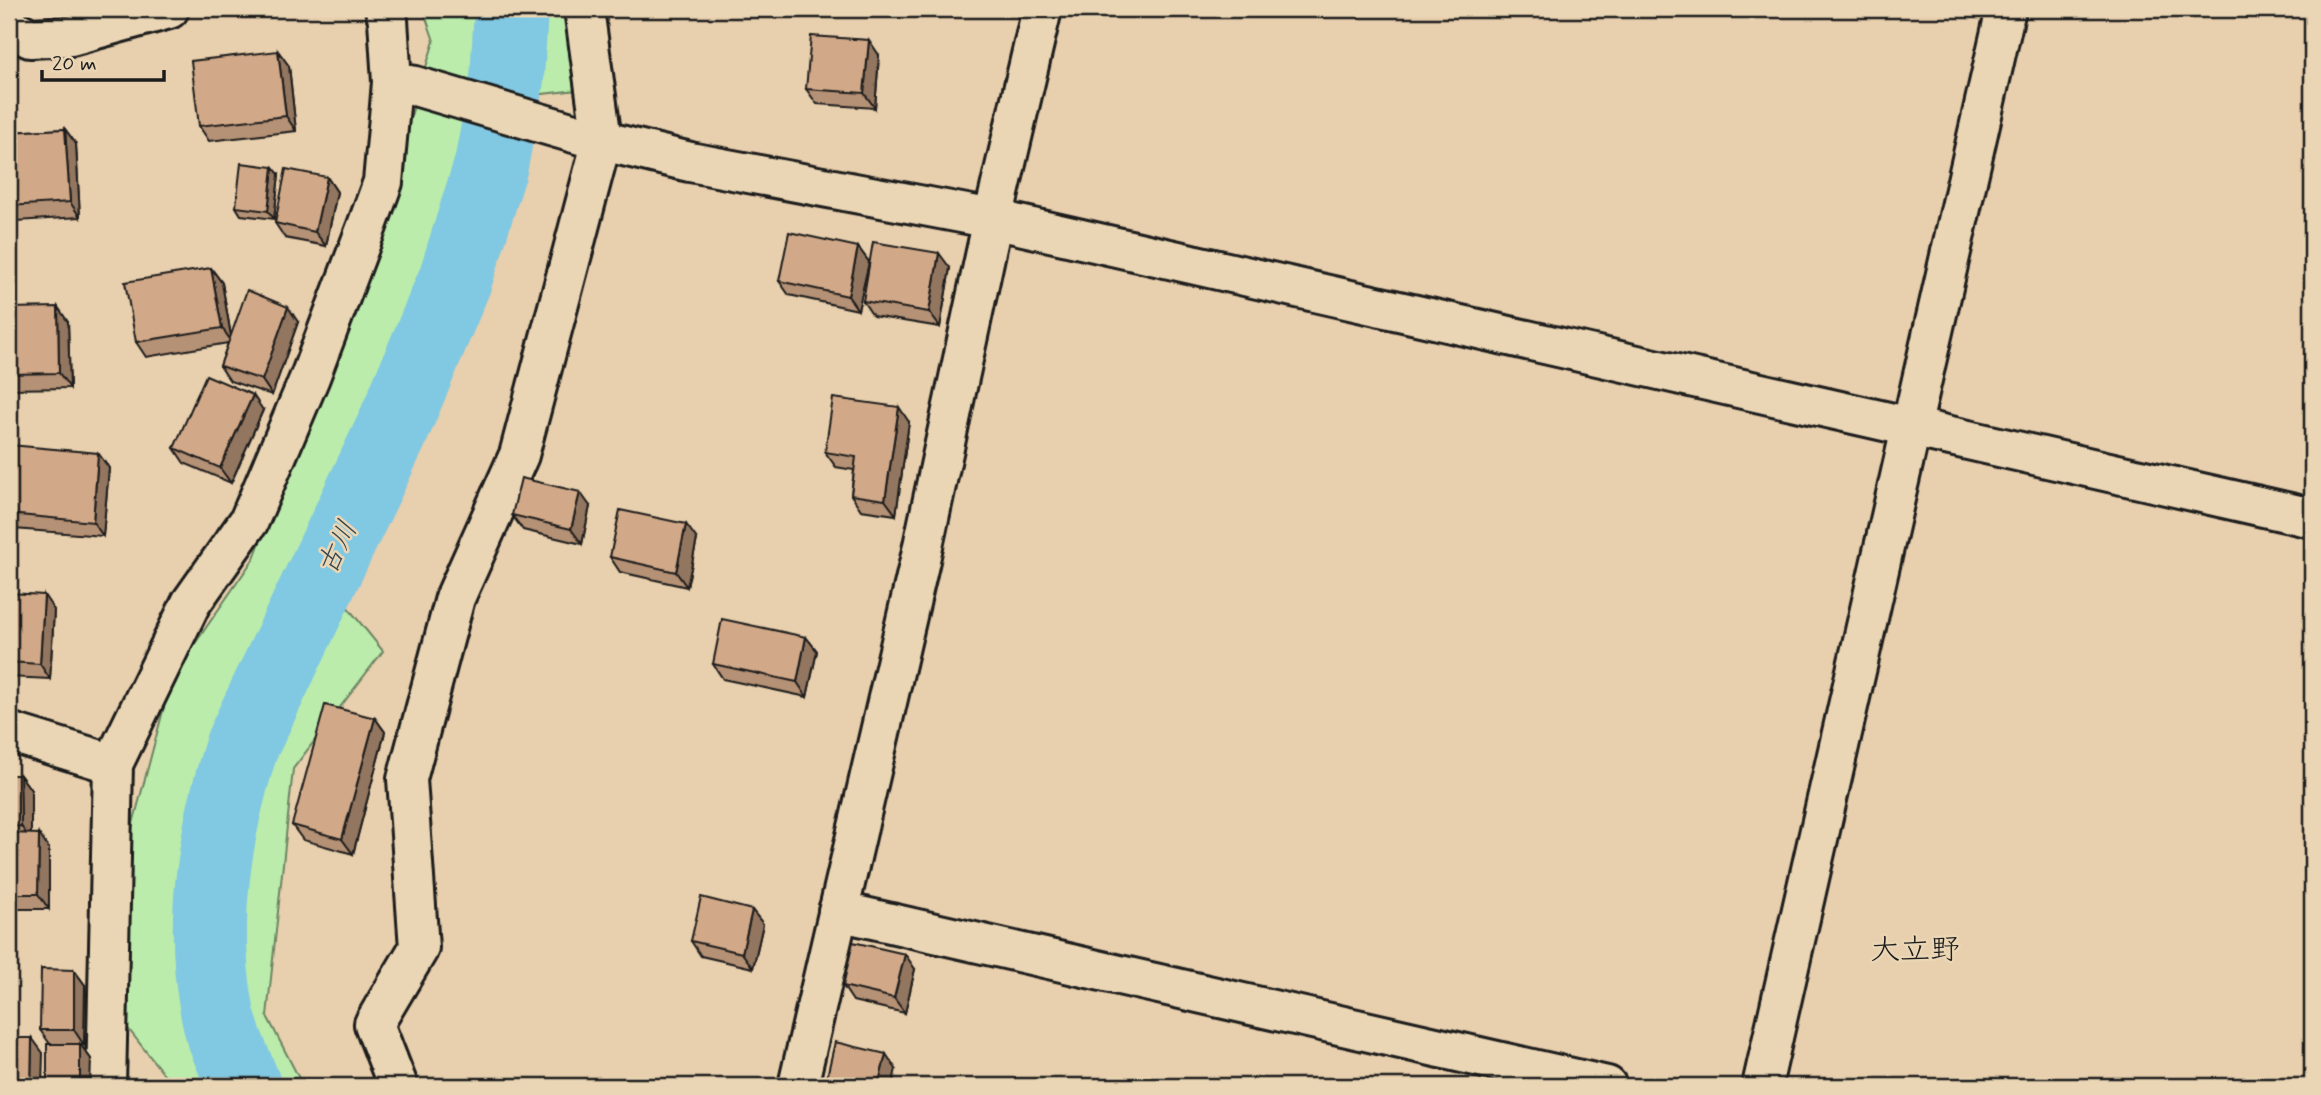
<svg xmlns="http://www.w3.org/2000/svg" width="2321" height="1095" font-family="Mynerve,'Klee One',sans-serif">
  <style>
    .green { fill: #bbecab; stroke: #6c8464; stroke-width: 2 }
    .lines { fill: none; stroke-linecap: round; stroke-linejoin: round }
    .river { stroke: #81c8e2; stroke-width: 74 }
    .minor-casing { stroke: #1c1c1c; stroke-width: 44 }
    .minor { stroke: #ead6b4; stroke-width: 38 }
    .wall { fill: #b59175; stroke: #1c1c1c; stroke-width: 2 }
    .shaded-wall { fill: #93765f; stroke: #1c1c1c; stroke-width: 2 }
    .building { fill: #d2a988; stroke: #1c1c1c; stroke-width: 2 }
    .labels { text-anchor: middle; stroke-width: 5; stroke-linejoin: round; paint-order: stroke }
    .water-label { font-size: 28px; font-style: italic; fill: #35474e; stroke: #ead6b4 }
    .quarter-label { font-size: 30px; fill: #1c1c1c; stroke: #ead6b4 }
  </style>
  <rect width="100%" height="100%" fill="#e8cfad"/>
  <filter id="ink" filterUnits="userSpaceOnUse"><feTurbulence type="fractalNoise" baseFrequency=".0143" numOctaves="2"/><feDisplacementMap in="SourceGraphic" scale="14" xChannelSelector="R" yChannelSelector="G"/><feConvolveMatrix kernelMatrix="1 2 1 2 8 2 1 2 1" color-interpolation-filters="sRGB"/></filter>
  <g filter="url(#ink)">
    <path class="green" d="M423 9H576L586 89 525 96 508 163 341 599 383 651 293 769 267 1016 303 1086H173L112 1008 116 888 172 677 254 558 325 371 386 197 434 41Z"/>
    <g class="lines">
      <path class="river" d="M244 1086C235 1062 221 1036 217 1010 200 920 215 831 242 745L392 430 455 280 491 165 507 79 511 9"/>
      <defs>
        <g id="minor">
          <path d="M9 27 30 38 71 36 169 9"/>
          <path d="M392 82 415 86 591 138 690 162 993 219 2312 518"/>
          <path d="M9 732 113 764"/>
          <path d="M838 911 1607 1086"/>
          <path d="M106 1086 113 764 191 603 249 521 310 377 367 226 383 182 390 106 392 82 388 20 385 9"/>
          <path d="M398 1086 374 1024 419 948 407 779 455 598 519 455 602 140 584 9"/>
          <path d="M798 1086 920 560 993 219 1042 9"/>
          <path d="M1762 1086 2006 9"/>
        </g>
      </defs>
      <use href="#minor" class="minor-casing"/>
      <use href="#minor" class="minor"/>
    </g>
    <g class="wall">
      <path d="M278 51 289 66 296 131 209 141 199 126Z"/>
      <path d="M879 55 875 108 817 104 806 89Z"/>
      <path d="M65 129 76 144 80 217 16 221 9 210V132Z"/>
      <path d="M279 174 274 219 241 215 236 207Z"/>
      <path d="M327 177 337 192 326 246 285 238 275 223Z"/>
      <path d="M858 247 869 262 858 310 789 295 779 281Z"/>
      <path d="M211 268 222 283 231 336 298 322 272 395 230 381 220 366 228 343 146 357 136 342Z"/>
      <path d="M950 268 940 327 873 316 863 301Z"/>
      <path d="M9 308 68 322 70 388 9 389Z"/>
      <path d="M263 410 231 483 184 463 174 448Z"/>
      <path d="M909 422 896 515 861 510 851 495 854 470 836 467 825 452Z"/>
      <path d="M98 453 109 468 103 536 14 529 9 521V457Z"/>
      <path d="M590 506 582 544 523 530 512 515Z"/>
      <path d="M697 539 687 587 620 572 610 557Z"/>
      <path d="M9 593 54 610 50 679 9 677Z"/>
      <path d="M806 637 817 651 807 697 723 679 713 664Z"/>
      <path d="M375 718 385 732 353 854 303 840 292 825Z"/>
      <path d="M9 775H20L31 790V834L49 849V909H15L9 900Z"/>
      <path d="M752 910 763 924 753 968 701 956 691 941Z"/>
      <path d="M915 969 905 1013 853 1001 843 986Z"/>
      <path d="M74 970 85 985 84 1045H81L91 1059 50 1044 40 1030Z"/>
    </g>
    <g class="shaded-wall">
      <path d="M869 40 879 55 875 108 864 93Z"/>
      <path d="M278 51 289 66 296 131 286 116Z"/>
      <path d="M65 129 76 144 80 217 70 202Z"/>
      <path d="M273 167 279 174 274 219 268 211Z"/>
      <path d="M327 177 337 192 326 246 315 232Z"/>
      <path d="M858 247 869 262 858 310 848 296Z"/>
      <path d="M939 253 950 268 940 327 929 312Z"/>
      <path d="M211 268 222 283 232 342 222 328Z"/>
      <path d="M58 307 68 322 70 388 59 373Z"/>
      <path d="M288 307 298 322 272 395 262 380Z"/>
      <path d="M253 395 263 410 231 483 220 468Z"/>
      <path d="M899 407 909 422 896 515 885 500Z"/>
      <path d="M98 453 109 468 103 536 93 522Z"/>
      <path d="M580 492 590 506 582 544 571 529Z"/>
      <path d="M686 524 697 539 687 587 676 572Z"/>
      <path d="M44 595 54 610 50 679 40 664Z"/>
      <path d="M806 637 817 651 807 697 797 682Z"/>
      <path d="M375 718 385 732 353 854 342 839Z"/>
      <path d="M20 775 31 790V841L21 826Z"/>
      <path d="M39 834 49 849V909L38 894Z"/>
      <path d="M752 910 763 924 753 968 742 953Z"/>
      <path d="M905 954 915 969 905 1013 894 998Z"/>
      <path d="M74 970 85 985 84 1045 74 1030Z"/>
      <path d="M32 1038 43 1053 42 1086H31Z"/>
      <path d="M80 1044 91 1059 90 1086H80Z"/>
      <path d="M886 1054 896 1069 892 1086H878Z"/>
    </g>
    <g class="building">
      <path d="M811 36 869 40 864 93 806 89Z"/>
      <path d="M278 51 286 116 199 126 191 61Z"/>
      <path d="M65 129 70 202 9 206V132Z"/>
      <path d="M241 163 273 167 268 211 236 207Z"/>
      <path d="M286 169 327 177 315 232 275 223Z"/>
      <path d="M789 232 858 247 848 296 779 281Z"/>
      <path d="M873 242 939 253 929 312 863 301Z"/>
      <path d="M211 268 222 328 136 342 125 282Z"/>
      <path d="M247 290 288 307 262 380 220 366Z"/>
      <path d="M58 307 59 373 9 374V308Z"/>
      <path d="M206 375 253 395 220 468 174 448Z"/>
      <path d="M833 398 899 407 885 500 851 495 856 457 825 452Z"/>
      <path d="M10 445 98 453 93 522 9 514Z"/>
      <path d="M521 478 580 492 571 529 512 515Z"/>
      <path d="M620 510 686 524 676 572 610 557Z"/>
      <path d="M9 593 44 595 40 664 9 662Z"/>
      <path d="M722 619 806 637 797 682 713 664Z"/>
      <path d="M325 705 375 718 342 839 292 825Z"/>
      <path d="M9 775H20L21 826 9 827Z"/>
      <path d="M9 833 39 834 38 894H9Z"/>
      <path d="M701 897 752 910 742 953 691 941Z"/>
      <path d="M853 942 905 954 894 998 843 986Z"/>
      <path d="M41 969 74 970V1030H40Z"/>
      <path d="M9 1038H32L31 1086H9Z"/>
      <path d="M835 1042 886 1054 878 1086H830L825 1085Z"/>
      <rect x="47" y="1044" width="33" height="42"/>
    </g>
  </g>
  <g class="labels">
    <g class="water-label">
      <text transform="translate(336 547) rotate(-64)" y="10">古川</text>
    </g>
    <g class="quarter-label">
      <text x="1915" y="959">大立野</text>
    </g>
  </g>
  <rect width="2321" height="1095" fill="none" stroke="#ead6b4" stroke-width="35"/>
  <rect x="18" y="18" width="2286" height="1060" fill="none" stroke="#1c1c1c" stroke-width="2.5" filter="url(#ink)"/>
  <path d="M42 70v10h122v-10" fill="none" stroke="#1c1c1c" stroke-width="3.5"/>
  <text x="52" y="70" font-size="21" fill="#1c1c1c" stroke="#ead6b4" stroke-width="5" paint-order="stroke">20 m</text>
</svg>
